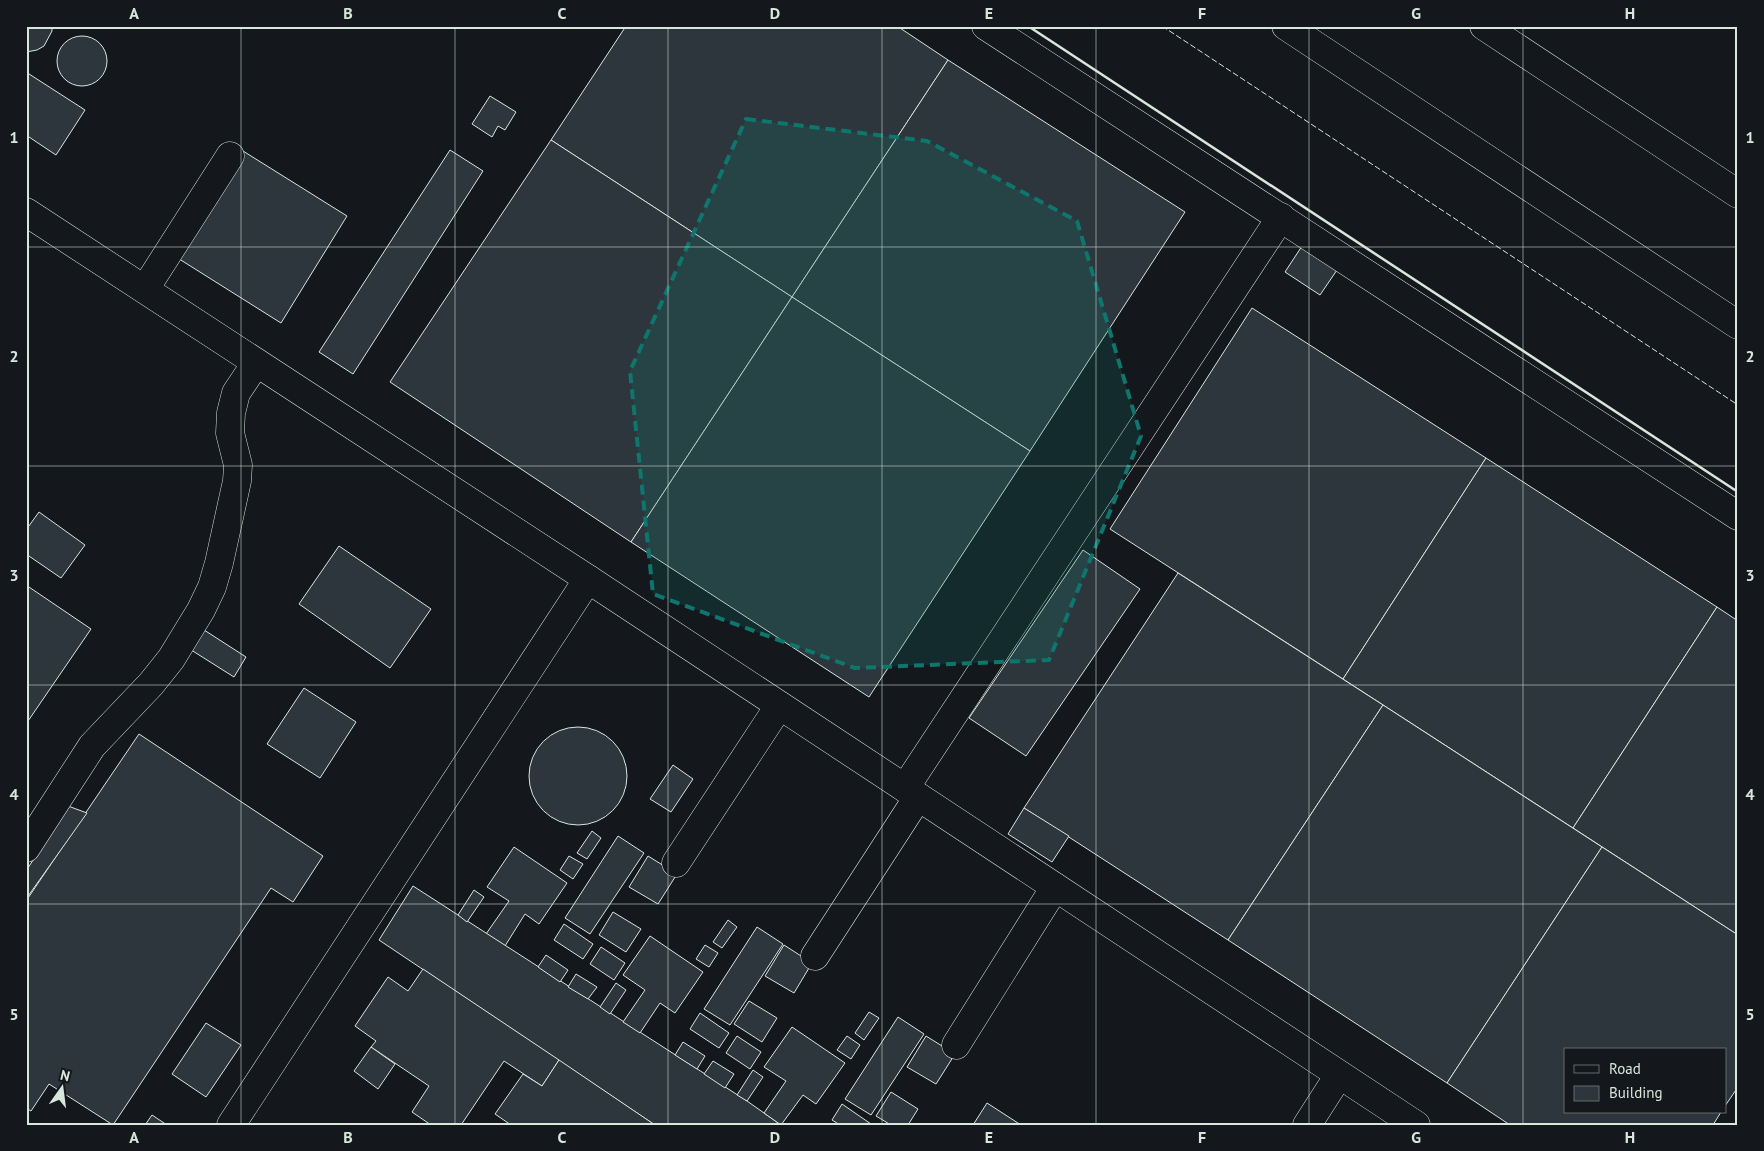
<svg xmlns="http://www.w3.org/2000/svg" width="1764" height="1151" font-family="'PT Sans',sans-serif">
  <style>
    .building { fill: #2c363c; stroke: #d8e6dc }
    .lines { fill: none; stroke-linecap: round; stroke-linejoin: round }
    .minor-casing { stroke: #d8e6dc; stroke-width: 29 }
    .minor { stroke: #14181c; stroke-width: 28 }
    .fence { stroke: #d8e6dc; stroke-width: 1; stroke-dasharray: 6 2.5; stroke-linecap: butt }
    .wall { stroke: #d8e6dc; stroke-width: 2.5 }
    .marked { fill: #0f766e; fill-opacity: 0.2; stroke: #0f766e; stroke-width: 4; stroke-dasharray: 10 6; stroke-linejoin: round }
    .grid { fill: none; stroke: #d8e6dc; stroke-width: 1; stroke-opacity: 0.55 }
    .neatline { fill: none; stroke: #d8e6dc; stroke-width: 2 }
    .grid-label { font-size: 16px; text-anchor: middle; font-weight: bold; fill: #d8e6dc }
  </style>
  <rect width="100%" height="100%" fill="#14181c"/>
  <g class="building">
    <path d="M26 26H52V31L44 46 37 50 26 52Z"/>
    <path d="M626 26H897L948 60 792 297 551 140Z"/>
    <circle cx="82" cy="61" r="25"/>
    <path d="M948 60 1185 212 1030 451 792 297Z"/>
    <path d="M26 72 85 110 56 155 26 135Z"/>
    <path d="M490 96 516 112 505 130 498 126 492 137 472 124Z"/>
    <path d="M551 140 792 297 631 542 390 382Z"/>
    <path d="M450 150 483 171 353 374 319 352Z"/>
    <path d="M243 151 347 216 281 323 176 257Z"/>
    <path d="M1302 246 1337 270 1320 295 1285 272Z"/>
    <path d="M792 297 1030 451 869 697 631 542Z"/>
    <path d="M1252 308 1486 458 1343 679 1110 529Z"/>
    <path d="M1486 458 1717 607 1573 828 1343 679Z"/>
    <path d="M39 512 85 545 61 578 26 554V530Z"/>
    <path d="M339 546 431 609 390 668 299 604Z"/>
    <path d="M1083 550 1140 589 1026 756 969 718Z"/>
    <path d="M1178 573 1383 705 1228 940 1024 808Z"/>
    <path d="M26 585 91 629 26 724Z"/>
    <path d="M1717 607 1738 621V935L1573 828Z"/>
    <path d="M201 628 246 657 234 677 188 648Z"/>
    <path d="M304 688 356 722 320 778 267 744Z"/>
    <path d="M1383 705 1602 847 1447 1083 1228 940Z"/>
    <circle cx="578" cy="776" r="49"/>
    <path d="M139 734 323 856 293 902 271 888 113 1125 49 1084 31 1111 26 1108V901Z"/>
    <path d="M673 765 693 779 671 812 650 799Z"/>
    <path d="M68 806 87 813 26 899V871Z"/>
    <path d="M1024 808 1069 836 1052 862 1008 834Z"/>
    <path d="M592 831 601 838 587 859 577 853Z"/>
    <path d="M618 836 644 853 590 934 565 918Z"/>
    <path d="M514 847 567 883 539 924 525 914 505 946 486 934 509 901 487 887Z"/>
    <path d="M1602 847 1738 935V1087L1725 1106V1050H1565V1112H1721L1713 1125H1510L1447 1083Z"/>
    <path d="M569 856 583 864 573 879 560 870Z"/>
    <path d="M648 856 677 874 658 904 629 887Z"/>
    <path d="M413 886 747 1101 781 1125H655L379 940Z"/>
    <path d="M474 890 484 897 467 922 458 915Z"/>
    <path d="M613 912 641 929 626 952 599 935Z"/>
    <path d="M728 920 737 927 722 948 713 942Z"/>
    <path d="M564 924 593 944 583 959 554 940Z"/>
    <path d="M757 927 783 944 730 1025 704 1009Z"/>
    <path d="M650 936 703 972 675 1013 660 1003 640 1033 623 1022 645 990 623 975Z"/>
    <path d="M705 945 718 953 709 967 696 959Z"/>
    <path d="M784 945 812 963 794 993 765 976Z"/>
    <path d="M601 947 625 963 614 980 590 964Z"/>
    <path d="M546 955 568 970 560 982 538 967Z"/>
    <path d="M423 969 559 1060 542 1086 504 1061 461 1125H431L412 1112 429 1086 371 1047 376 1041 355 1026 388 977 408 991Z"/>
    <path d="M576 974 597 987 588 999 568 987Z"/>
    <path d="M616 983 626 990 610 1014 600 1007Z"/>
    <path d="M749 1001 777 1018 762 1042 734 1024Z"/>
    <path d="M869 1012 879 1018 864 1040 855 1033Z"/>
    <path d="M700 1013 729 1033 719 1048 690 1029Z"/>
    <path d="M898 1017 924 1034 871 1115 845 1099Z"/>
    <path d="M206 1023 241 1045 206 1097 172 1074Z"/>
    <path d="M792 1027 845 1063 816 1104 803 1095 781 1125 764 1113 786 1081 764 1067Z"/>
    <path d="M737 1036 761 1052 750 1069 726 1053Z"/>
    <path d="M847 1036 860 1045 851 1059 837 1050Z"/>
    <path d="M926 1036 955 1054 936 1084 907 1067Z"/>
    <path d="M683 1042 705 1056 697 1069 675 1055Z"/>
    <path d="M371 1047 395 1064 378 1089 354 1071Z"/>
    <path d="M559 1060 655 1125H511L495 1114 523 1074 542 1086Z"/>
    <path d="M713 1061 734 1074 725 1088 704 1074Z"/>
    <path d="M753 1070 763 1077 747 1101 737 1095Z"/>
    <path d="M891 1092 918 1109 908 1125H891L876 1116Z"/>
    <path d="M987 1103 1021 1125H973Z"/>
    <path d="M842 1104 871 1124 870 1125H840L832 1120Z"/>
    <path d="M152 1115 167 1125H145Z"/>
  </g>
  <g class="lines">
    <defs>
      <g id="minor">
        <path d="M986 26 1738 516"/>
        <path d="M1286 26 1738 325"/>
        <path d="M1484 26 1738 194"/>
        <path d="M26 212 588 579 1416 1125"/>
        <path d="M145 289 230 156"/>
        <path d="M905 788 1281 217"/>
        <path d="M26 848 92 746 151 684 171 659 201 610 212 587 219 563 237 481 238 465 230 433 231 413 236 393 256 363"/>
        <path d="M676 863 779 706"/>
        <path d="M815 956 918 797"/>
        <path d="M956 1045 1055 887"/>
        <path d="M231 1125 588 579"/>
        <path d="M1307 1125 1339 1075"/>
      </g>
    </defs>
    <use href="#minor" class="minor-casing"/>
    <use href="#minor" class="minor"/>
    <path class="fence" d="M1162 26 1738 405"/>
    <path class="wall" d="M1028 26 1738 492"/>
  </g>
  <path class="marked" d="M746 119 927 141 1077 221 1141 436 1049 660 855 668 653 594 630 371Z"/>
  <path class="grid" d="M241 26V1125M455 26V1125M668 26V1125M882 26V1125M1096 26V1125M1309 26V1125M1523 26V1125M26 247H1738M26 466H1738M26 685H1738M26 904H1738"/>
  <rect width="1764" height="1151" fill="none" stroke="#14181c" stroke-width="55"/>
  <rect x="1564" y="1048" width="162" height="65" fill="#14181c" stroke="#626a69"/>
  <rect x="1574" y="1065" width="25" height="8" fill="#14181c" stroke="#626a69"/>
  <text x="1609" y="1074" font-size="15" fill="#d8e6dc">Road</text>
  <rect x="1574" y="1086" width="25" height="15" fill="#2c363c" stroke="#626a69"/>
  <text x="1609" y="1098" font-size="15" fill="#d8e6dc">Building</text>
  <g transform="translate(62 1088) rotate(14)" stroke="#14181c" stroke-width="4" paint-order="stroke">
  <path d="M0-4L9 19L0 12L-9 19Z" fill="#d8e6dc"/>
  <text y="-8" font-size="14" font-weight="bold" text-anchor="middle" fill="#d8e6dc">N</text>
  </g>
  <rect x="28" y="28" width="1708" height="1096" class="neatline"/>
  <g class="grid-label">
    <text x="134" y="19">A</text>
    <text x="348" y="19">B</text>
    <text x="562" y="19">C</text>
    <text x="775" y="19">D</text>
    <text x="989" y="19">E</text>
    <text x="1202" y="19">F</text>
    <text x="1416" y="19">G</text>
    <text x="1630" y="19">H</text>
    <text x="14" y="143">1</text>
    <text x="1750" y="143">1</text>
    <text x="14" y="362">2</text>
    <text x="1750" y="362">2</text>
    <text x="14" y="581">3</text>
    <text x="1750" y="581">3</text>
    <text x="14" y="800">4</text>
    <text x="1750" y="800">4</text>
    <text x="14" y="1020">5</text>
    <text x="1750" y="1020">5</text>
    <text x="134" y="1143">A</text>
    <text x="348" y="1143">B</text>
    <text x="562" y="1143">C</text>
    <text x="775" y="1143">D</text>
    <text x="989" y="1143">E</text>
    <text x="1202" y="1143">F</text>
    <text x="1416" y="1143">G</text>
    <text x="1630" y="1143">H</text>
  </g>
</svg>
